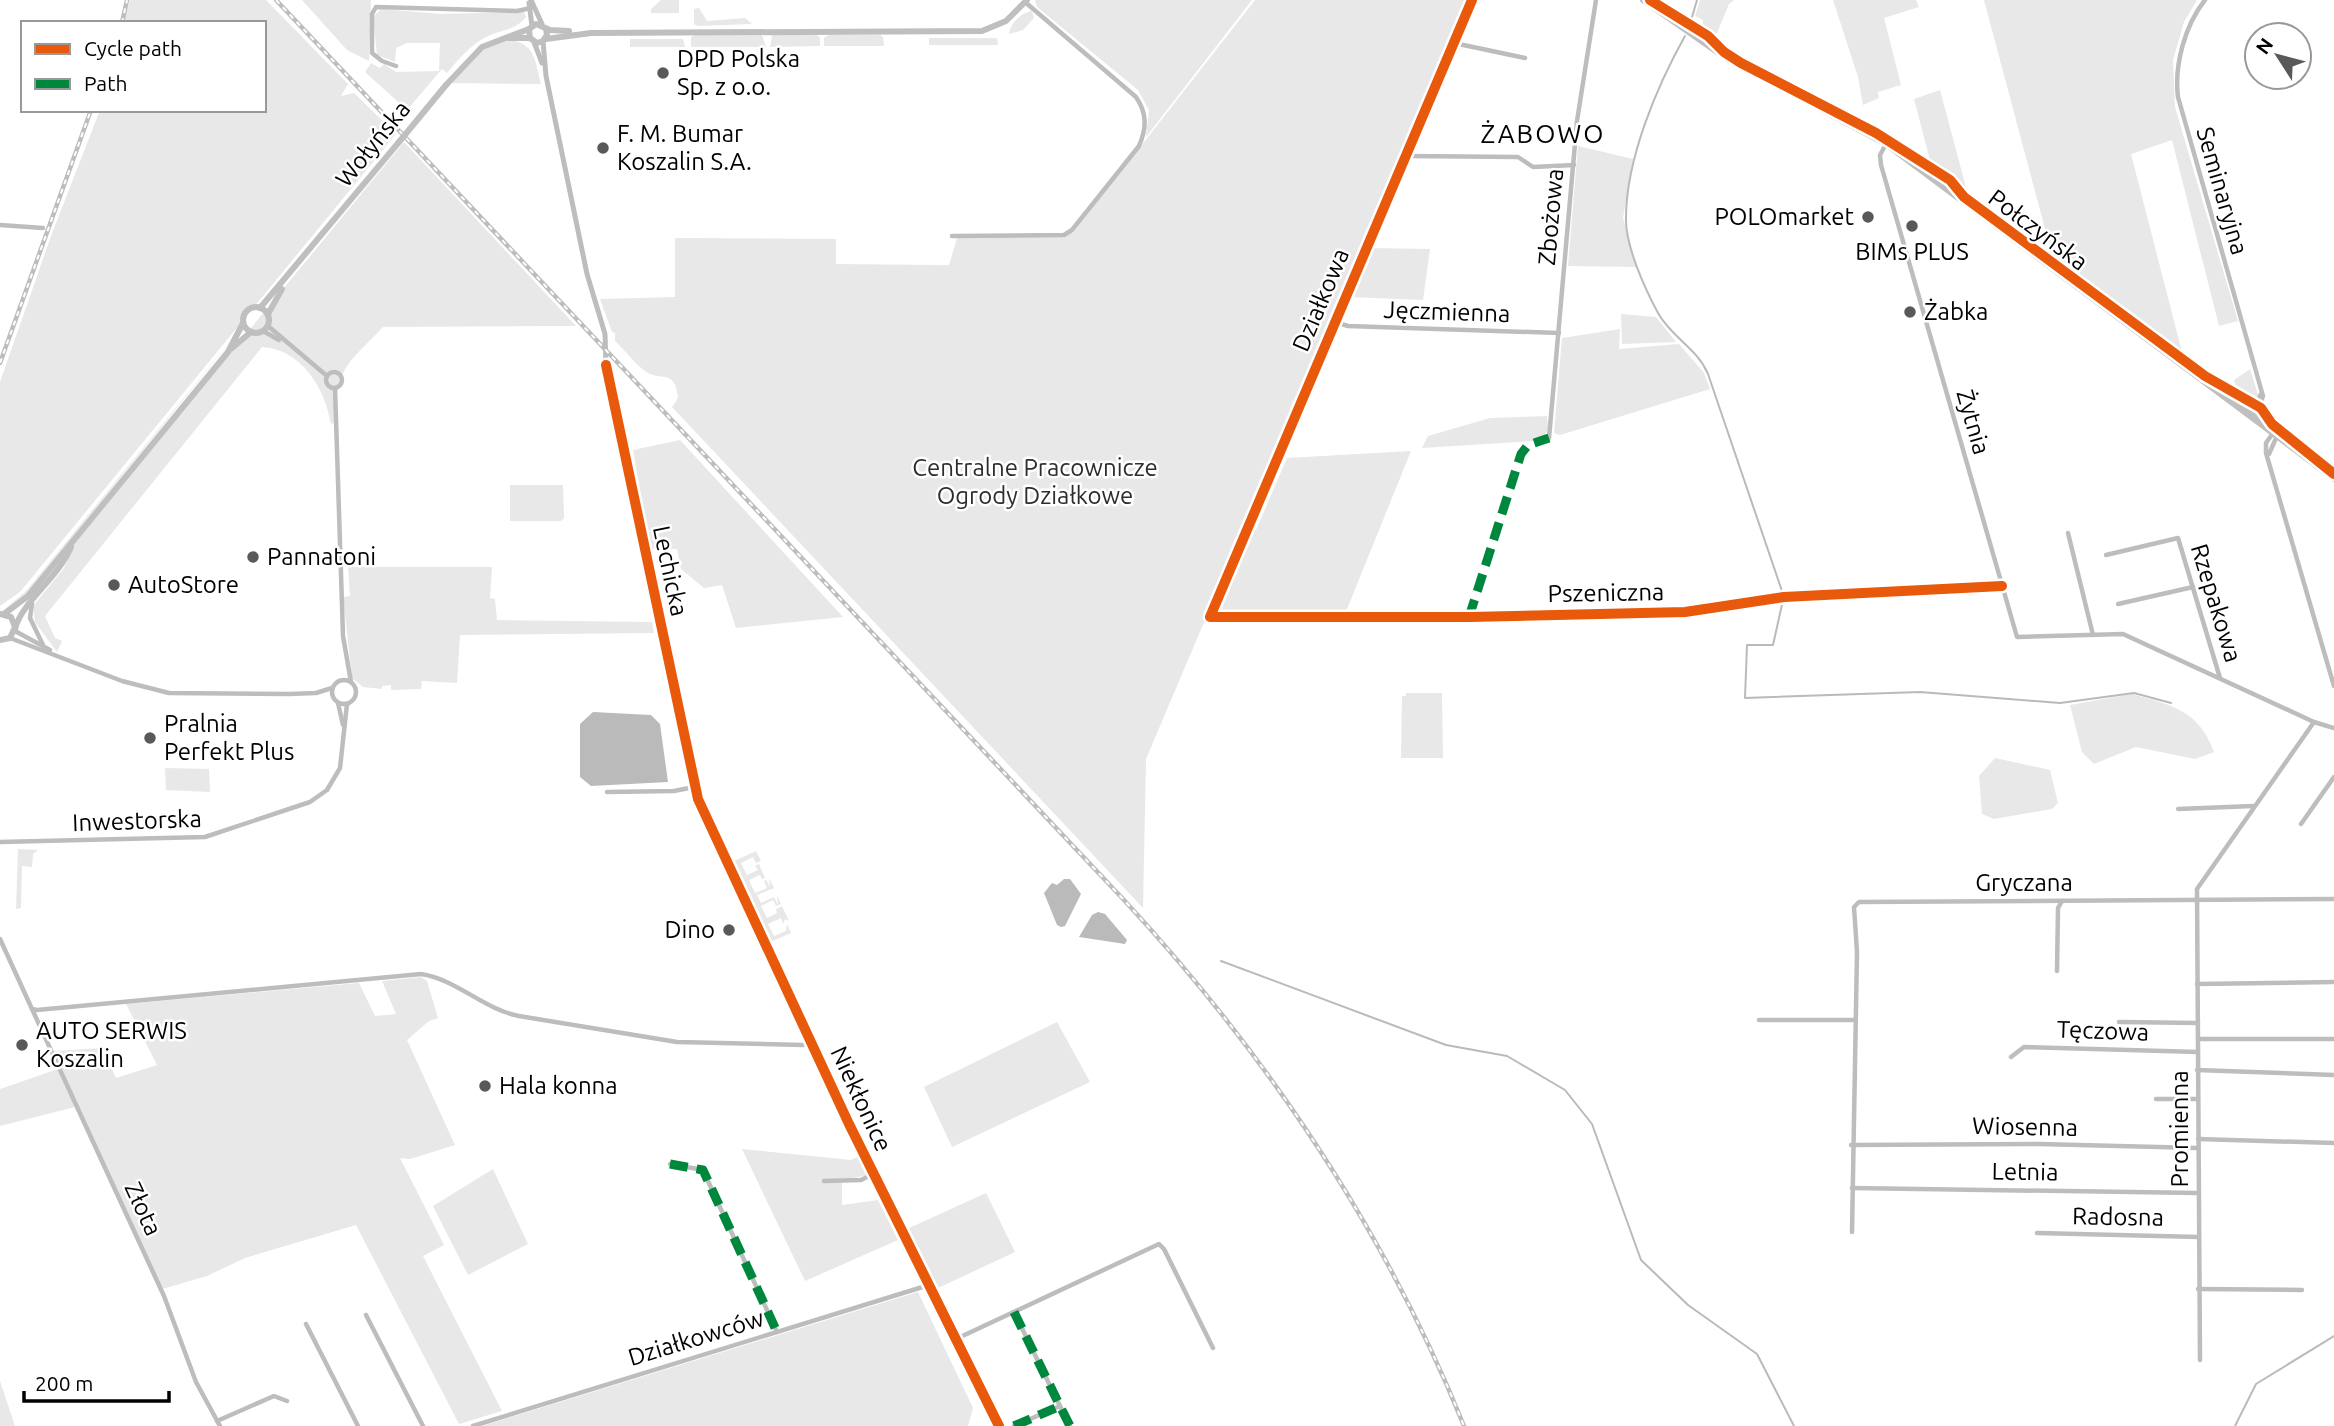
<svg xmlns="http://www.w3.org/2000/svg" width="2334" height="1426" font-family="Ubuntu,sans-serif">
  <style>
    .green { fill: #e8e8e8 }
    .water { fill: #bababa }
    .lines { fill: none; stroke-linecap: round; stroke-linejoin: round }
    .stream { stroke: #bababa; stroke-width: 2 }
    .minor { stroke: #bdbdbd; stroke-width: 4.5 }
    .tertiary { stroke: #bdbdbd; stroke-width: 5 }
    .secondary { stroke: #bfbfbf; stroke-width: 6 }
    .rail-casing { stroke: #bdbdbd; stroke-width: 4.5 }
    .rail { stroke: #fff; stroke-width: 2; stroke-dasharray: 5; stroke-linecap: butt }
    .secondary-bridge { stroke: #bfbfbf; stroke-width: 6 }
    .quiet { stroke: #00873e; stroke-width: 9; stroke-dasharray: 18 9; stroke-linecap: butt }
    .cycleway-casing { stroke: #fff; stroke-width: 15 }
    .cycleway { stroke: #e8590c; stroke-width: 10 }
    .poi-dot { fill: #595959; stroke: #fff; stroke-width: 2.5 }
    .labels { text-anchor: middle; stroke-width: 5; stroke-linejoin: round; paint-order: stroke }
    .poi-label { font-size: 24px; fill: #000; stroke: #fff; text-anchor: start }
    .street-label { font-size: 24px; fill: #000; stroke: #fff }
    .park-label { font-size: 24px; fill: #2d2d2d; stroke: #fff }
    .neighbourhood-label { font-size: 26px; letter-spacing: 2px; fill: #000; stroke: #fff }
  </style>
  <rect width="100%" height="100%" fill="#fff"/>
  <g class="green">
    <path d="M130 0H266L348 84 341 96 354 93 396 134 20 592 0 606V382L51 236 100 110H264V23H123Z"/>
    <path d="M302 0H371L369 61 347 50Z"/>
    <path d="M661 0H679V13H651V9Z"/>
    <path d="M1035 0H1252L1146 137 1149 110 1138 90 1037 7Z"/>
    <path d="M1255 0H1468L1146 759 1143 908 672 407 678 398C675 369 663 381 648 373 636 366 625 350 615 341V333L612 332 600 299 675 297V238L836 239V264L936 265H949L957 238 1073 233Z"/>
    <path d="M1700 0H1734L1729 4 1715 38 1703 29V20L1695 16Z"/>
    <path d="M1833 0H1916L1919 7 1884 18 1901 85 1878 92 1879 98 1863 105 1858 77Z"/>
    <path d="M1984 0H2197L2184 22 2173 60 2175 107 2238 321 2219 326 2172 140 2131 154 2182 352 2052 255Z"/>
    <path d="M699 8 707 21 745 18 752 24 698 26 694 24V9Z"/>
    <path d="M381 9 441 14 524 12 526 17C515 31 500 30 486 37 469 46 459 59 447 73L442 69 407 110 365 72 371 63 380 68 384 64 396 72 439 71 440 43H407L396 48 395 62 377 55 373 17Z"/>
    <path d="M1032 11 1034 18 1023 30 1009 34C1010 23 1022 12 1032 11Z"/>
    <path d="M695 35H762L766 47H691V37Z"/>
    <path d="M772 35H817L820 38V46L770 47Z"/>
    <path d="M829 35H880L883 37 884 46H824V38Z"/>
    <path d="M929 38H997L998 45H929Z"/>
    <path d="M630 39H683L685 47H630Z"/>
    <path d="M506 40C535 41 535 61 541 84L450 83 483 49Z"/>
    <path d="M1940 90 1968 195 1953 180 1932 168 1914 99Z"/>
    <path d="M404 142 576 326 383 327C346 366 336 367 335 423L331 424C325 388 301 349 262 347L45 616 55 638 62 641 57 652 35 622 33 606 64 568 75 542Z"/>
    <path d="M1578 146 1633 159 1623 218 1637 267 1568 266Z"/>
    <path d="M1369 248 1430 249 1423 300 1350 297Z"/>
    <path d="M259 306 29 591 0 613 27 590Z"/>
    <path d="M1621 314 1656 317 1676 342 1622 344Z"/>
    <path d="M1620 329 1619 349 1679 344 1704 373 1710 389 1560 435 1554 433 1562 338Z"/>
    <path d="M2250 369 2258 395 2254 401 2237 390 2234 380Z"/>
    <path d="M1547 416 1548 429 1544 437 1533 441 1422 448 1428 436 1490 418Z"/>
    <path d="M680 440 843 617 736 628 722 585 704 588 681 569 677 549H650L633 450Z"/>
    <path d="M1411 451 1345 614H1219L1249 531 1256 530 1287 458Z"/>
    <path d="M510 485H563L564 518 561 521H510Z"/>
    <path d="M348 567H492L490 598 495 599 497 620 652 622 654 633 460 635 457 683 422 681 421 689 391 690V685L382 686V689L363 687 352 678 343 597 350 596Z"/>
    <path d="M1406 693H1442L1443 758H1401L1402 696H1406Z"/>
    <path d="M2132 694C2171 705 2199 710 2214 752L2195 759 2136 747 2094 764 2082 752 2070 705Z"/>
    <path d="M1995 758 2050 770 2058 803 2052 809 1994 819 1982 814 1979 776Z"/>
    <path d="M165 768 209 769 210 792 166 790Z"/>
    <path d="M18 849 38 850 33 854 32 867 22 866 21 908 16 909Z"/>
    <path d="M756 851 761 861 756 863 753 857 741 863 747 875 758 870 755 866 759 864 765 878 762 879 760 875 749 880 755 893 767 888 764 881 766 880 770 887 769 878 774 888 757 895 761 903 774 897 778 905 777 895 781 904 776 906 773 900 761 906 767 918 777 913 776 909 782 906 789 921 785 919 783 924 781 918 768 924 774 936 786 931 787 924 791 933 768 943 730 863Z"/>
    <path d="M421 977 427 981 438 1018 429 1021 407 1040 455 1145 410 1159 400 1158 444 1245 423 1256 502 1411 459 1424 356 1225 245 1258 207 1276 159 1290 75 1107 0 1126V1089L61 1068 54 1051 102 1048 116 1078 157 1065 126 1004 359 983 375 1016 396 1014 382 981Z"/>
    <path d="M1057 1022 1090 1082 952 1147 924 1087Z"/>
    <path d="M742 1149 851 1160 857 1157 867 1175 832 1183H842V1205L878 1200 898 1240 805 1281Z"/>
    <path d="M493 1169 528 1244 468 1275 433 1206Z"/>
    <path d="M986 1193 1015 1252 936 1289 907 1229Z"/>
    <path d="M918 1292 973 1408 968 1426H482Z"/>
    <path d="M0 1381 15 1426H0Z"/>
  </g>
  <g class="water">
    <path d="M593 712 651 715 660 724 668 782 591 786 580 777V724Z"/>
    <path d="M1064 879H1070L1081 894 1065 926 1061 927 1057 925 1044 893 1052 883 1057 885Z"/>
    <path d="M1098 912 1105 914 1127 940 1125 944 1079 937 1092 915Z"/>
  </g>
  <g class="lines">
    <g class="stream">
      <path d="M1690 24 1697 0"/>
      <path d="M1685 36C1657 86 1626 159 1626 218 1625 245 1645 289 1658 313 1672 338 1697 348 1708 374L1783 594"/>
      <path d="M1783 600 1773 645H1747L1745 698 1920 692 2060 703 2134 693 2171 703"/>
      <path d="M1221 961 1446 1045 1507 1056 1565 1090 1592 1124 1641 1260 1688 1305 1757 1354 1794 1426"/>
      <path d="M2235 1426 2256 1384 2334 1336"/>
    </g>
    <g class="minor">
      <path d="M1472 0 1210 617H1469L1685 612 1784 597 2002 586"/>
      <path d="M2205 0C2185 25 2174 65 2178 97L2263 396 2256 415"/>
      <path d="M1454 43 1525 58"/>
      <path d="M396 66 382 61 372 53V14L376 7 517 11 531 8"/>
      <path d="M1886 144 1880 155 1881 165 2017 637 2123 634 2314 722 2334 728"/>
      <path d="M1405 156 1518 157 1533 167 1574 165"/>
      <path d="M0 225 43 228"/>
      <path d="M952 236 1064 235 1072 230 1139 146C1147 128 1147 113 1136 97L1025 2"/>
      <path d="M1335 322 1348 326 1559 333"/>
      <path d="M268 326 327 376"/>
      <path d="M263 331 279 340"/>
      <circle cx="334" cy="380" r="8"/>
      <path d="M335 388 343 636 351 682"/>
      <path d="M2252 412 2261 394"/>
      <path d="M2273 433 2266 443V453L2334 686"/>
      <path d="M1549 438 1577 121 1596 0"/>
      <path d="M2269 454 2277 436"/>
      <path d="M2068 533 2093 635"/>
      <path d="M2106 555 2178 538 2220 678"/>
      <path d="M32 603 30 618 43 645"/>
      <path d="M2118 604 2193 587"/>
      <path d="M15 631 50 650"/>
      <path d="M10 638 122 681 169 693 289 694 316 693 332 688"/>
      <circle cx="344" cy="692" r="12"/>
      <path d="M338 703 343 725"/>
      <path d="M607 792 674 791 694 787"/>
      <path d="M2178 809 2253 806"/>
      <path d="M2301 824 2334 777"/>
      <path d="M0 842 205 837 310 802 327 790 340 768 347 704"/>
      <path d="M0 939 32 1009 37 1010 421 974C456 979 483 1009 519 1016L677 1042 803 1045 810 1042"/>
      <path d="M2057 971 2058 908 2062 901"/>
      <path d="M2197 984 2334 982"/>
      <path d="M32 1009 164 1296 196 1382 220 1426"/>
      <path d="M1759 1020H1855"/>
      <path d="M2119 1022 2198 1023"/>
      <path d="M2198 1039H2334"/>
      <path d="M2011 1057 2024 1047 2198 1052"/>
      <path d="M2197 1070 2334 1075"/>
      <path d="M2156 1099H2198"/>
      <path d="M2198 1139 2334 1143"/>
      <path d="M1851 1145 2039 1144 2198 1148"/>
      <path d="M670 1164 703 1170 777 1332"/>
      <path d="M824 1181 861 1180 873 1174"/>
      <path d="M1852 1188 2198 1193"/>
      <path d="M1852 1232 1857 952 1854 907 1859 902 2334 899"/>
      <path d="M2037 1233 2199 1237"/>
      <path d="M2198 1289 2302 1290"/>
      <path d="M1014 1312 1060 1406"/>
      <path d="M366 1315 423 1426"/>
      <path d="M306 1324 358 1426"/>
      <path d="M956 1339 1159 1244 1164 1249 1213 1348"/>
      <path d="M2200 1360 2197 889 2314 722"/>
      <path d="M217 1421 274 1396 287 1401"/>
      <path d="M473 1426 929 1285"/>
      <path d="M1014 1426 1060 1406 1070 1426"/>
    </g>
    <g class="tertiary">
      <path d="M531 0 542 24"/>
      <path d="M529 3 532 26"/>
      <path d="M543 41 546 76 587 274 605 334 606 365 698 799 849 1124 999 1426"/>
      <path d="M534 42 542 63"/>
    </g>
    <g class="secondary">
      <path d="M1643 0 1730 61 1886 144 2334 479"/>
      <path d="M546 28 547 35 543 41 537 43 530 38 529 29 536 24 550 30 569 31"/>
      <path d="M509 38H530"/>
      <path d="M546 39 591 33 982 31 1006 21 1027 0"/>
      <path d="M446 85 482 47 529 29"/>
      <circle cx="256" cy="320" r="13"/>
      <path d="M260 308 399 142"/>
      <path d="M268 314 282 289"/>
      <path d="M232 348 251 332"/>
      <path d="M2211 383 2306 453"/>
      <path d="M0 614 11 617 15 627 10 638 0 640"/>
      <path d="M4 614 28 596 228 352 243 323"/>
      <path d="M15 629C21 603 59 577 71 547"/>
    </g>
    <defs>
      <g id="rail">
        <path d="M276 0 1124 900C1267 1055 1385 1230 1464 1426"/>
        <path d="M122 23 127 0"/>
        <path d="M0 363 91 110"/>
      </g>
    </defs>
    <use href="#rail" class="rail-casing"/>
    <use href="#rail" class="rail"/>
    <path class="secondary-bridge" d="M399 142 446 85"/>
    <g class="quiet">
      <path d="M1469 617 1521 454 1528 445 1549 438"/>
      <path d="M670 1164 703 1170 777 1332"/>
      <path d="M1014 1312 1060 1406"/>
      <path d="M1014 1426 1060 1406 1070 1426"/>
    </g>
    <defs>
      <g id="cycleway">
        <path d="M1472 0 1210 617H1469L1685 612 1784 597 2002 586"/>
        <path d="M1650 0 1708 36 1724 52 1741 63 1876 133 1950 180 1964 197 2205 376 2261 408 2272 424 2334 474"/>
        <path d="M606 365 698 799 849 1124 999 1426"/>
      </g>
    </defs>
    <use href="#cycleway" class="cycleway-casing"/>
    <use href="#cycleway" class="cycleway"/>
  </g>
  <g class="poi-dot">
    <circle cx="663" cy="73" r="7"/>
    <circle cx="603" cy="148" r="7"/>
    <circle cx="1868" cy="217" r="7"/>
    <circle cx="1912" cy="226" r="7"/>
    <circle cx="1910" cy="312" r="7"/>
    <circle cx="253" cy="557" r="7"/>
    <circle cx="114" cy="585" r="7"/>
    <circle cx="150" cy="738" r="7"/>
    <circle cx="729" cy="930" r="7"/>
    <circle cx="22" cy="1045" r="7"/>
    <circle cx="485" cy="1086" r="7"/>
  </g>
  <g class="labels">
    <g class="poi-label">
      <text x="677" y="67">DPD Polska<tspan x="677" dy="28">Sp. z o.o.</tspan></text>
      <text x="617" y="142">F. M. Bumar<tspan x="617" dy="28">Koszalin S.A.</tspan></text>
      <text x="1854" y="225" text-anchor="end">POLOmarket</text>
      <text x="1912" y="260" text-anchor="middle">BIMs PLUS</text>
      <text x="1924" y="320">Żabka</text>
      <text x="267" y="565">Pannatoni</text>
      <text x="128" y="593">AutoStore</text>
      <text x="164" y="732">Pralnia<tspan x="164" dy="28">Perfekt Plus</tspan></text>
      <text x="715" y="938" text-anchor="end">Dino</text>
      <text x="36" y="1039">AUTO SERWIS<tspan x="36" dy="28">Koszalin</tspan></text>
      <text x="499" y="1094">Hala konna</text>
    </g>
    <g class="street-label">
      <text transform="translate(373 144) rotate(-51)" y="8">Wołyńska</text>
      <text transform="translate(2222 191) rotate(74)" y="8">Seminaryjna</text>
      <text transform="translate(1551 217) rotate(-85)" y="8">Zbożowa</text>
      <text transform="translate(2038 230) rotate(37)" y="8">Połczyńska</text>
      <text transform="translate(1321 300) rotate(-67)" y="8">Działkowa</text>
      <text transform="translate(1447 312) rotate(2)" y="8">Jęczmienna</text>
      <text transform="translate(1973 422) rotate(74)" y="8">Żytnia</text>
      <text transform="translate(670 571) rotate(78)" y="8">Lechicka</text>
      <text transform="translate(1606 593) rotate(-1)" y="8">Pszeniczna</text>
      <text transform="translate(2216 603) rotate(73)" y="8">Rzepakowa</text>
      <text transform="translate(137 821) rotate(-2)" y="8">Inwestorska</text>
      <text x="2024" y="891">Gryczana</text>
      <text transform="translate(2103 1031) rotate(2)" y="8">Tęczowa</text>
      <text transform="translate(861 1099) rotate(65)" y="8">Niekłonice</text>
      <text transform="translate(2025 1127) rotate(1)" y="8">Wiosenna</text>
      <text transform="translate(2180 1129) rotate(-90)" y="8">Promienna</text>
      <text transform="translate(2025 1172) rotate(1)" y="8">Letnia</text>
      <text transform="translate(143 1209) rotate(65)" y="8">Złota</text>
      <text transform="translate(2118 1217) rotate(1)" y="8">Radosna</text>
      <text transform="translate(696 1338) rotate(-17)" y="8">Działkowców</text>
    </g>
    <g class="park-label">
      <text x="1035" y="476">Centralne Pracownicze<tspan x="1035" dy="28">Ogrody Działkowe</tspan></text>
    </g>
    <g class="neighbourhood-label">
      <text x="1543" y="143">ŻABOWO</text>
    </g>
  </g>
  <rect x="21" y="21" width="245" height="91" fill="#ffffff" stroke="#999999" stroke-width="2"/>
  <rect x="35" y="44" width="35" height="10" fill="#e8590c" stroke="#999999" stroke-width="2"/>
  <text x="84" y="56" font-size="21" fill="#000000">Cycle path</text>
  <rect x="35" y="79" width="35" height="10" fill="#00873e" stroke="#999999" stroke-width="2"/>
  <text x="84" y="91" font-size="21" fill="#000000">Path</text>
  <g transform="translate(2278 56) rotate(306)"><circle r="33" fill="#ffffff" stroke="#999999" stroke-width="2"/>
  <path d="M0-5L12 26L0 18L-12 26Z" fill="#595959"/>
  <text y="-10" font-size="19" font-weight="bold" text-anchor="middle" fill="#000000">N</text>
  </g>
  <path d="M24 1391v10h145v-10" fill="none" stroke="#000000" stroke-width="3.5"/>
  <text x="35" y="1391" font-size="21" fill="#000000" stroke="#ffffff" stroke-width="5" paint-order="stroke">200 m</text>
</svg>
